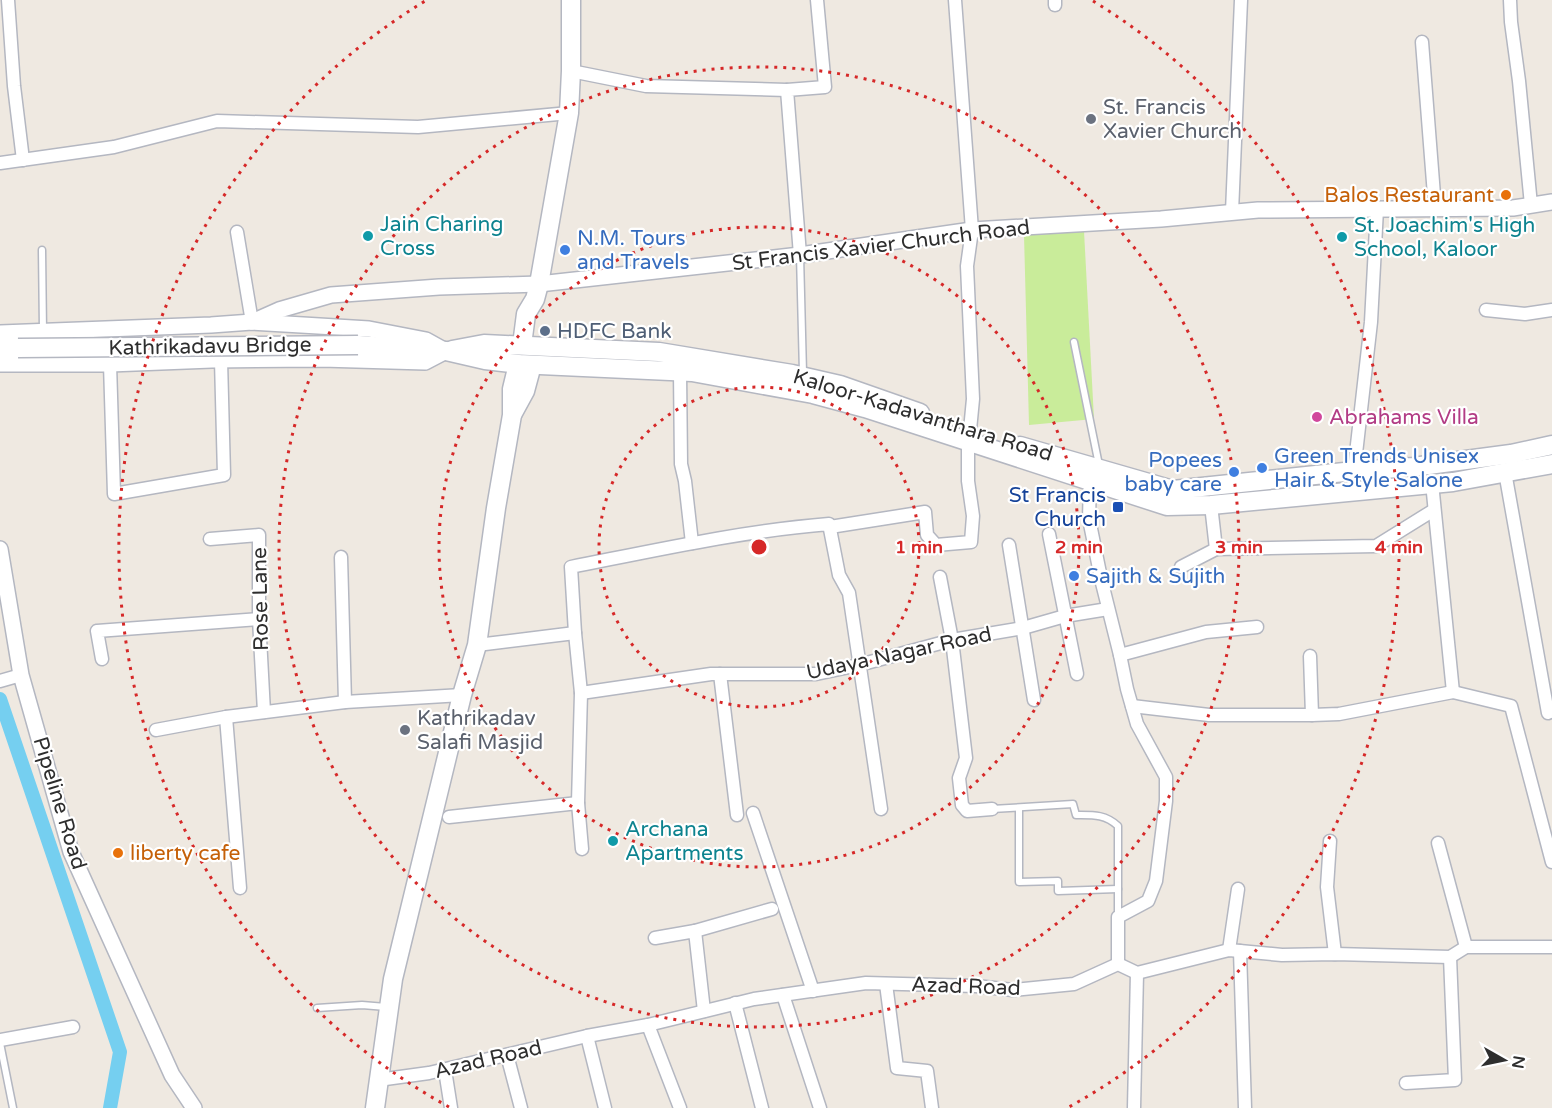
<svg xmlns="http://www.w3.org/2000/svg" width="1552" height="1108" font-family="'Varela Round',sans-serif">
  <style>
    .pitch { fill: #c9ec9a }
    .lines { fill: none; stroke-linecap: round; stroke-linejoin: round }
    .canal { stroke: #75cff0; stroke-width: 14 }
    .service-casing { stroke: #b4b7c1; stroke-width: 9 }
    .minor-casing { stroke: #b4b7c1; stroke-width: 15 }
    .tertiary-casing { stroke: #b4b7c1; stroke-width: 18 }
    .secondary-casing { stroke: #b4b7c1; stroke-width: 21 }
    .service { stroke: #fff; stroke-width: 6 }
    .minor { stroke: #fff; stroke-width: 12 }
    .tertiary { stroke: #fff; stroke-width: 15 }
    .secondary { stroke: #fff; stroke-width: 18 }
    .secondary-bridge-casing { stroke: #b4b7c1; stroke-width: 21; stroke-linecap: butt }
    .secondary-bridge { stroke: #fff; stroke-width: 18 }
    .ring { fill: none; stroke: #d62828; stroke-width: 3; stroke-dasharray: 3 6 }
    .worship-dot { fill: #6b7280; stroke: #fff; stroke-width: 2 }
    .food-dot { fill: #e8710a; stroke: #fff; stroke-width: 2 }
    .culture-dot { fill: #0f9aa8; stroke: #fff; stroke-width: 2 }
    .shop-dot { fill: #3f7fe0; stroke: #fff; stroke-width: 2 }
    .service-dot { fill: #5c6f8a; stroke: #fff; stroke-width: 2 }
    .hotel-dot { fill: #d1479c; stroke: #fff; stroke-width: 2 }
    .transit-dot { fill: #1a4fb4; stroke: #fff; stroke-width: 2 }
    .labels { text-anchor: middle; stroke-width: 4.5; stroke-linejoin: round; paint-order: stroke }
    .worship-label { font-size: 21px; fill: #5b616d; stroke: #fff; text-anchor: start }
    .food-label { font-size: 21px; fill: #c56008; stroke: #fff; text-anchor: end }
    .culture-label { font-size: 21px; fill: #0d838f; stroke: #fff; text-anchor: start }
    .shop-label { font-size: 21px; fill: #366cbe; stroke: #fff; text-anchor: start }
    .street-label { font-size: 21px; fill: #2e2e2e; stroke: #fff }
    .service-label { font-size: 21px; fill: #4e5e75; stroke: #fff; text-anchor: start }
    .hotel-label { font-size: 21px; fill: #b23c85; stroke: #fff; text-anchor: start }
    .transit-label { font-size: 21px; fill: #164399; stroke: #fff; text-anchor: end }
    .centre { fill: #d62828; stroke: #fff; stroke-width: 3 }
    .ring-label { font-size: 18px; text-anchor: middle; font-weight: bold; fill: #d62828; stroke: #fff; stroke-width: 4.5; stroke-linejoin: round; paint-order: stroke }
  </style>
  <rect width="100%" height="100%" fill="#efe9e1"/>
  <path class="pitch" d="M1084 231 1094 419 1029 425 1024 235Z"/>
  <g class="lines">
    <path class="canal" d="M0 699 120 1052 110 1108"/>
    <defs>
      <g id="service">
        <path d="M42 250 43 331"/>
        <path d="M800 255 803 373"/>
        <path d="M1074 342 1099 465"/>
        <path d="M1019 808V882L1058 881V891L1118 889"/>
        <path d="M992 809 1073 804 1076 815C1093 815 1105 814 1118 826V917"/>
        <path d="M317 1008 362 1005 386 1007"/>
        <path d="M0 1043 13 1108"/>
      </g>
      <g id="minor">
        <path d="M8 0 14 86 23 160"/>
        <path d="M955 0 972 230 967 266 973 399 970 430"/>
        <path d="M1055 0V5"/>
        <path d="M1510 0 1511 22 1519 81 1531 205"/>
        <path d="M1422 42 1435 208"/>
        <path d="M571 71 646 86 787 90"/>
        <path d="M0 163 114 147 217 121 418 127 569 113"/>
        <path d="M1232 212 1241 0"/>
        <path d="M237 232 252 322"/>
        <path d="M800 255 787 90 825 87 817 0"/>
        <path d="M1486 310 1525 314 1552 310"/>
        <path d="M110 364 114 494 224 475 221 360"/>
        <path d="M680 372 681 464 685 481 692 543"/>
        <path d="M1354 471 1371 322 1377 209"/>
        <path d="M1505 472 1548 713 1552 711"/>
        <path d="M1090 481 1089 519 1102 583 1120 655 1127 689 1137 724 1166 777V801L1156 881 1148 901 1118 917V964"/>
        <path d="M1432 483 1453 692"/>
        <path d="M1211 505 1216 549 1376 546 1434 510"/>
        <path d="M830 527 925 512 927 535 936 545 971 542 973 516 968 481V441"/>
        <path d="M1049 534 1077 674"/>
        <path d="M210 539 259 535V619L264 712"/>
        <path d="M1009 545 1034 700"/>
        <path d="M341 557 345 702"/>
        <path d="M1181 567 1216 549"/>
        <path d="M940 577 952 640 966 758 959 778 962 805 967 811 992 809"/>
        <path d="M575 633 571 567C657 550 742 531 829 524L839 575 849 593 881 809"/>
        <path d="M477 645 575 633 581 693 578 803 582 849"/>
        <path d="M1120 655 1206 632 1257 627"/>
        <path d="M1310 656 1312 715"/>
        <path d="M102 659 97 631 259 619"/>
        <path d="M720 674 737 815"/>
        <path d="M0 681 21 675"/>
        <path d="M581 693 711 674H816L859 665 952 640 1023 628 1065 616 1108 609"/>
        <path d="M1132 706 1209 715H1312L1339 714 1453 692 1511 706 1552 862"/>
        <path d="M226 717 240 888"/>
        <path d="M156 730 226 717 345 702 462 695"/>
        <path d="M753 813 813 991"/>
        <path d="M449 817 578 803"/>
        <path d="M1330 841 1327 887 1335 954"/>
        <path d="M1438 843 1466 947"/>
        <path d="M695 931 772 909"/>
        <path d="M655 938 695 931 704 1011"/>
        <path d="M1229 950 1238 889"/>
        <path d="M1240 951 1245 1108"/>
        <path d="M886 984 897 1068 927 1071 932 1108"/>
        <path d="M783 995 820 1108"/>
        <path d="M735 1003 762 1108"/>
        <path d="M648 1025 680 1108"/>
        <path d="M587 1036 605 1108"/>
        <path d="M0 1040 73 1027"/>
        <path d="M507 1055 521 1108"/>
        <path d="M445 1070 451 1108"/>
        <path d="M378 1080 429 1073 587 1036 648 1025 754 999 866 983 976 986 1013 990 1074 984 1118 964 1137 973 1229 950 1282 955 1335 954 1450 957 1466 947H1552"/>
        <path d="M1406 1083 1455 1080 1450 957"/>
        <path d="M1134 1108 1137 973"/>
      </g>
      <g id="tertiary">
        <path d="M252 322 279 310 331 295 439 287 539 284 800 255 972 230 1161 219 1258 210 1513 208 1552 202"/>
        <path d="M0 333 211 325 252 322 369 329 426 340 444 350"/>
        <path d="M0 364H110L212 360 322 359 425 362 446 351"/>
        <path d="M0 549 21 675 71 852 172 1075 194 1108"/>
      </g>
      <g id="secondary">
        <path d="M358 345 446 351 485 360 518 364 692 372 813 394 865 408 1167 506 1211 505 1453 482 1552 464"/>
        <path d="M522 345 526 314 535 299 539 284 569 113 571 71V0"/>
        <path d="M0 348H18"/>
        <path d="M452 350 484 344 659 352 792 374 840 385 920 413"/>
        <path d="M513 413 525 391 532 365"/>
        <path d="M1020 446 1173 490 1354 471 1413 467 1511 454 1552 445"/>
        <path d="M375 1108 393 979 462 695 477 645 496 508 512 415V389L518 364"/>
      </g>
    </defs>
    <use href="#service" class="service-casing"/>
    <use href="#minor" class="minor-casing"/>
    <use href="#tertiary" class="tertiary-casing"/>
    <use href="#secondary" class="secondary-casing"/>
    <use href="#service" class="service"/>
    <use href="#minor" class="minor"/>
    <use href="#tertiary" class="tertiary"/>
    <use href="#secondary" class="secondary"/>
    <defs>
      <path id="secondary-bridge" d="M18 348 358 345"/>
    </defs>
    <use href="#secondary-bridge" class="secondary-bridge-casing"/>
    <use href="#secondary-bridge" class="secondary-bridge"/>
  </g>
  <g class="ring">
    <circle cx="759" cy="547" r="160"/>
    <circle cx="759" cy="547" r="320"/>
    <circle cx="759" cy="547" r="480"/>
    <path d="M449 1107A640 640 0 0 1 425 1M1093 1A640 640 0 0 1 1069 1107"/>
  </g>
  <g class="worship-dot">
    <circle cx="1091" cy="119" r="6"/>
    <circle cx="405" cy="730" r="6"/>
  </g>
  <g class="food-dot">
    <circle cx="1506" cy="195" r="6"/>
    <circle cx="118" cy="853" r="6"/>
  </g>
  <g class="culture-dot">
    <circle cx="368" cy="236" r="6"/>
    <circle cx="1342" cy="237" r="6"/>
    <circle cx="613" cy="841" r="6"/>
  </g>
  <g class="shop-dot">
    <circle cx="565" cy="250" r="6"/>
    <circle cx="1262" cy="468" r="6"/>
    <circle cx="1234" cy="472" r="6"/>
    <circle cx="1074" cy="576" r="6"/>
  </g>
  <circle class="service-dot" cx="545" cy="331" r="6"/>
  <circle class="hotel-dot" cx="1317" cy="417" r="6"/>
  <rect class="transit-dot" x="1112" y="501" width="12" height="12" rx="3"/>
  <g class="labels">
    <g class="worship-label">
      <text x="1103" y="114">St. Francis<tspan x="1103" dy="24">Xavier Church</tspan></text>
      <text x="417" y="725">Kathrikadav<tspan x="417" dy="24">Salafi Masjid</tspan></text>
    </g>
    <g class="food-label">
      <text x="1494" y="202">Balos Restaurant</text>
      <text x="130" y="860" text-anchor="start">liberty cafe</text>
    </g>
    <g class="culture-label">
      <text x="380" y="231">Jain Charing<tspan x="380" dy="24">Cross</tspan></text>
      <text x="1354" y="232">St. Joachim's High<tspan x="1354" dy="24">School, Kaloor</tspan></text>
      <text x="625" y="836">Archana<tspan x="625" dy="24">Apartments</tspan></text>
    </g>
    <g class="shop-label">
      <text x="577" y="245">N.M. Tours<tspan x="577" dy="24">and Travels</tspan></text>
      <text x="1274" y="463">Green Trends Unisex<tspan x="1274" dy="24">Hair &amp; Style Salone</tspan></text>
      <text x="1222" y="467" text-anchor="end">Popees<tspan x="1222" dy="24">baby care</tspan></text>
      <text x="1086" y="583">Sajith &amp; Sujith</text>
    </g>
    <g class="street-label">
      <text transform="translate(881 245) rotate(-7)" y="7">St Francis Xavier Church Road</text>
      <text transform="translate(210 346) rotate(-1)" y="7">Kathrikadavu Bridge</text>
      <text transform="translate(923 415) rotate(17)" y="7">Kaloor-Kadavanthara Road</text>
      <text transform="translate(260 599) rotate(-91)" y="7">Rose Lane</text>
      <text transform="translate(899 653) rotate(-12)" y="7">Udaya Nagar Road</text>
      <text transform="translate(60 803) rotate(73)" y="7">Pipeline Road</text>
      <text transform="translate(966 986) rotate(2)" y="7">Azad Road</text>
      <text transform="translate(488 1059) rotate(-13)" y="7">Azad Road</text>
    </g>
    <g class="service-label">
      <text x="557" y="338">HDFC Bank</text>
    </g>
    <g class="hotel-label">
      <text x="1329" y="424">Abrahams Villa</text>
    </g>
    <g class="transit-label">
      <text x="1106" y="502">St Francis<tspan x="1106" dy="24">Church</tspan></text>
    </g>
  </g>
  <circle cx="759" cy="547" r="9" class="centre"/>
  <g class="ring-label">
    <text x="919" y="553">1 min</text>
    <text x="1079" y="553">2 min</text>
    <text x="1239" y="553">3 min</text>
    <text x="1399" y="553">4 min</text>
  </g>
  <g transform="translate(1504 1060) rotate(99)" stroke="#ffffff" stroke-width="4.5" paint-order="stroke">
  <path d="M0-4.5L10 22L0 15L-10 22Z" fill="#2e2e2e"/>
  <text y="-9" font-size="16" font-weight="bold" text-anchor="middle" fill="#2e2e2e">N</text>
  </g>
</svg>
